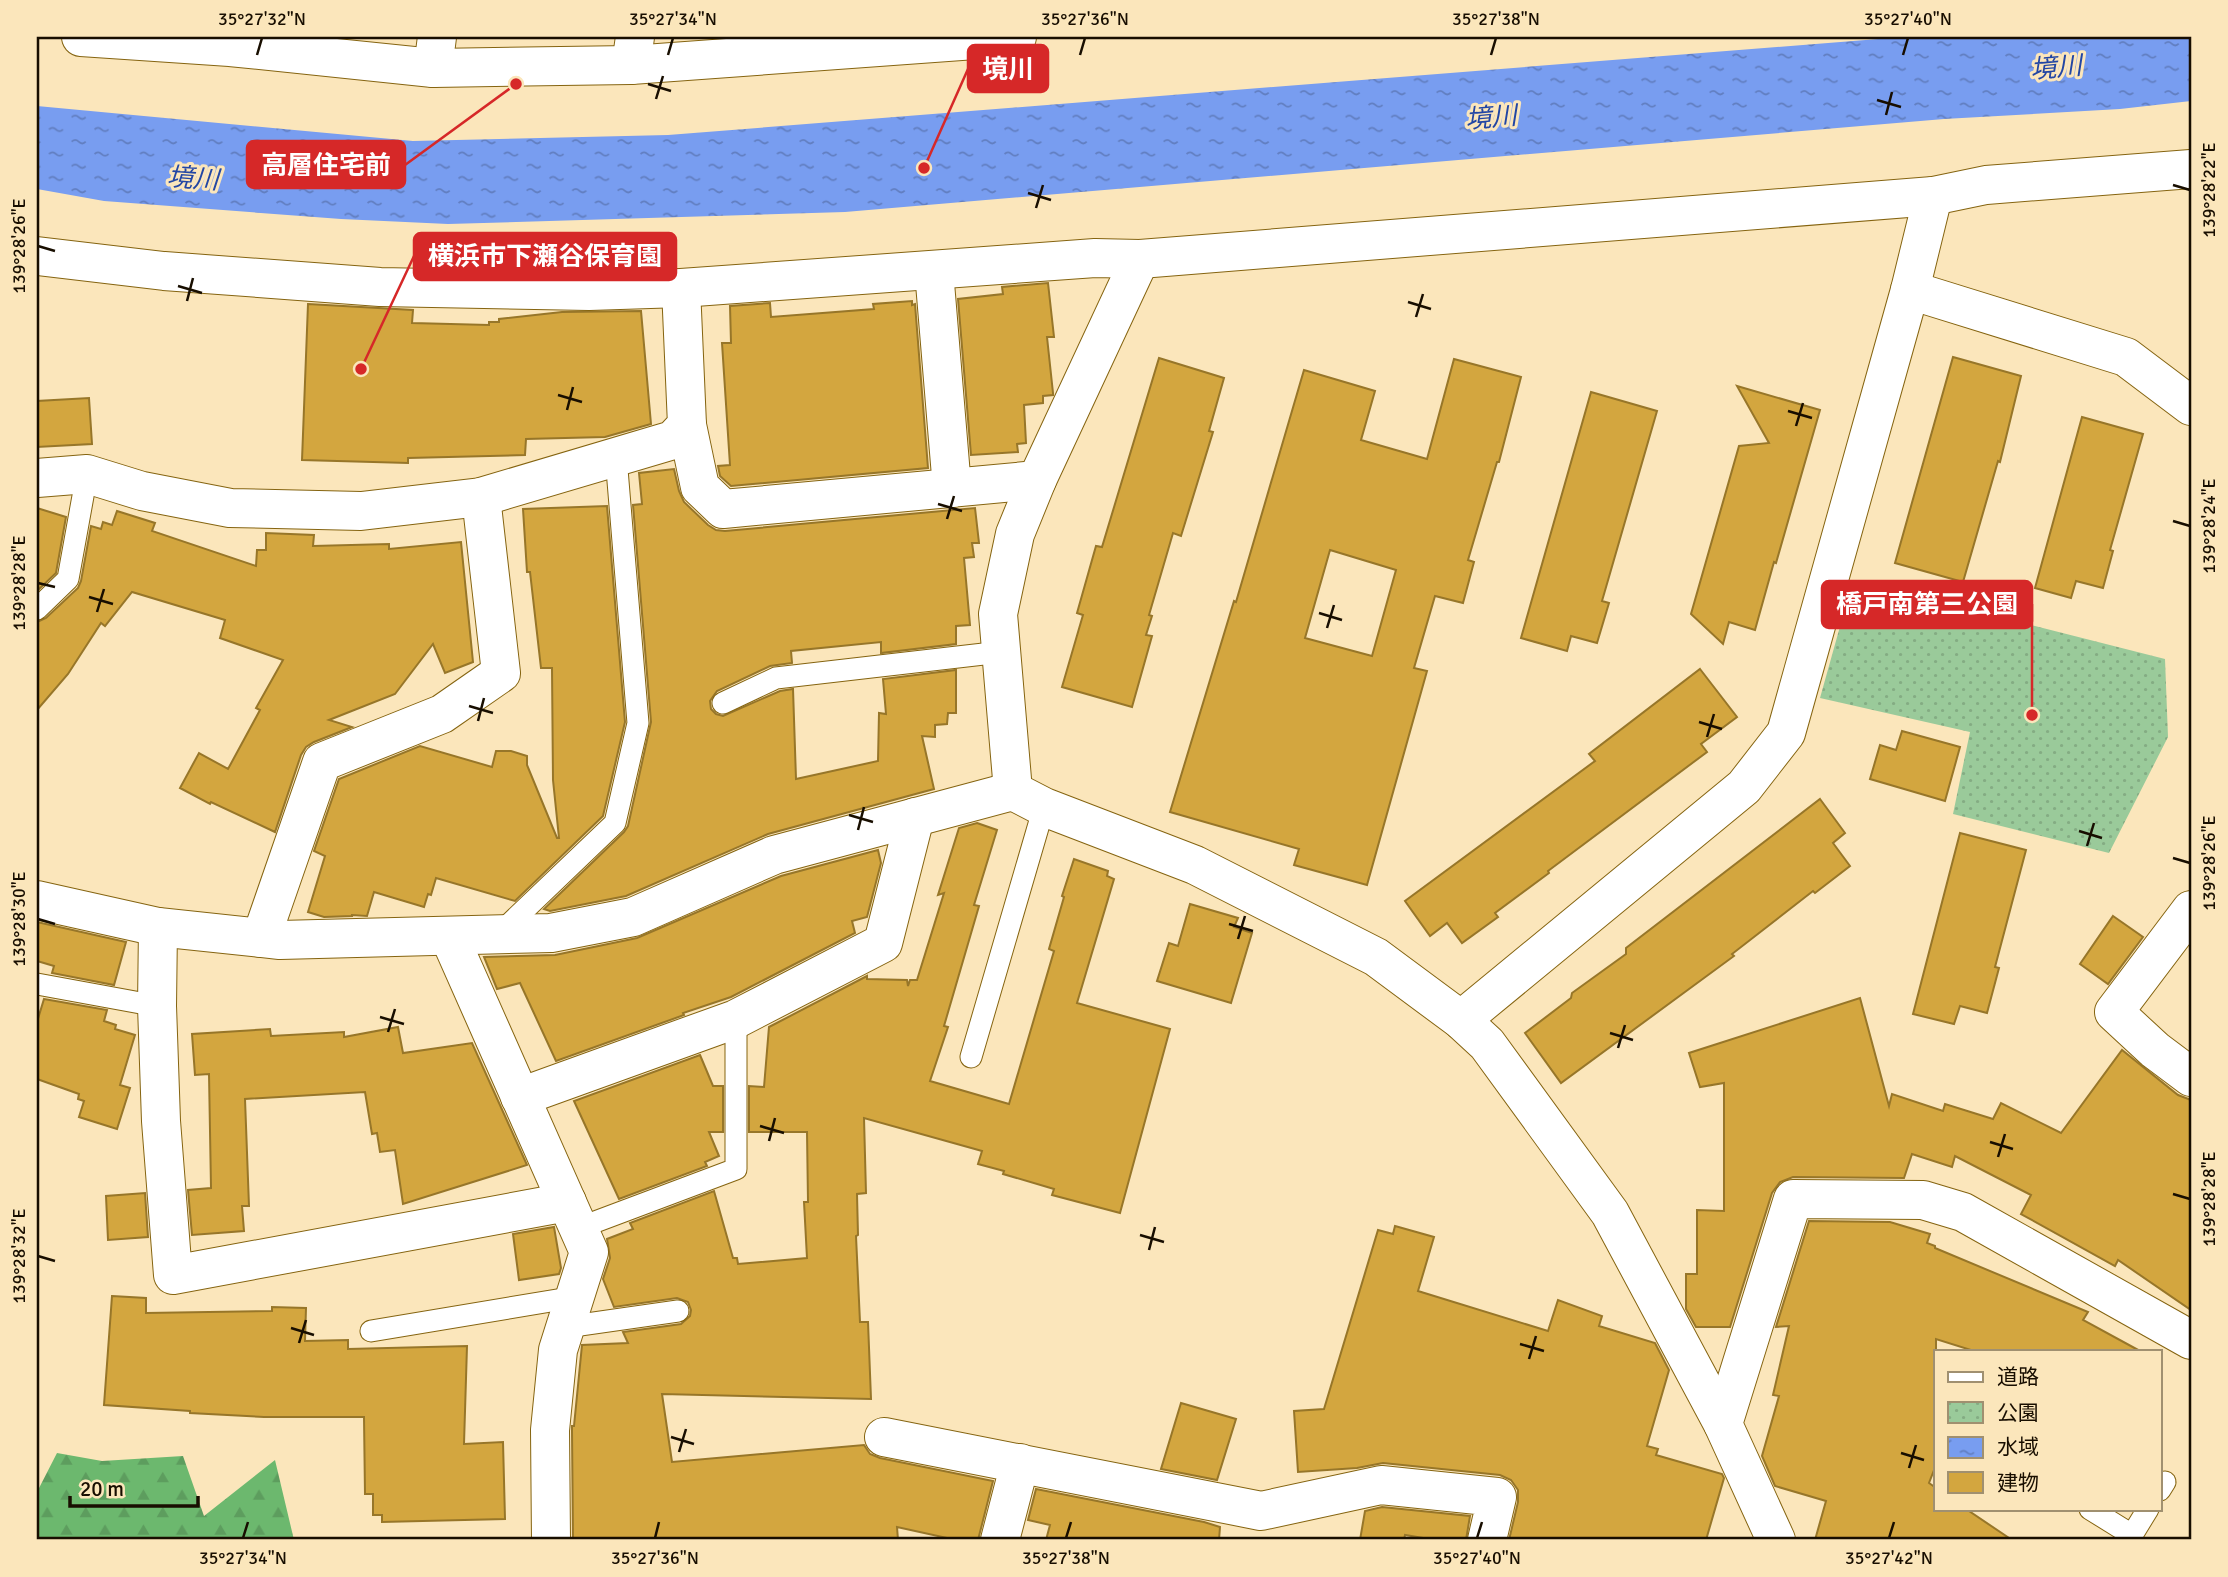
<svg xmlns="http://www.w3.org/2000/svg" width="2228" height="1577" font-family="Signika,'Noto Sans JP',sans-serif">
  <style>
    .forest { fill: url(#forest-firs) }
    .park { fill: url(#park-dots) }
    .water { fill: url(#water-ripples) }
    .building { fill: #d3a63f; stroke: #977629; stroke-width: 2; fill-rule: evenodd }
    .lines { fill: none; stroke-linecap: round; stroke-linejoin: round }
    .lane-casing { stroke: #856410; stroke-width: 23 }
    .street-casing { stroke: #856410; stroke-width: 40 }
    .secondary-casing { stroke: #856410; stroke-width: 40 }
    .lane { stroke: #fff; stroke-width: 21 }
    .street { stroke: #fff; stroke-width: 38 }
    .secondary { stroke: #fff; stroke-width: 38 }
    .ticks { fill: none; stroke: #180e00; stroke-width: 2.5 }
    .labels { text-anchor: middle; stroke-width: 6; stroke-linejoin: round; paint-order: stroke }
    .water-label { font-size: 26px; font-style: italic; fill: #2246a4; stroke: #fbe6bb }
    .leader { fill: none; stroke: #d62828; stroke-width: 2.5 }
    .callout-dot { fill: #d62828; stroke: #fbe6bb; stroke-width: 2.5 }
    .callout { fill: #d62828; stroke: #d62828; stroke-width: 2.5 }
    .callout-label { font-size: 26px; text-anchor: middle; font-weight: bold; fill: #fff }
    .neatline { fill: none; stroke: #180e00; stroke-width: 2.5 }
    .ticks-label { font-size: 18px; text-anchor: middle; fill: #180e00 }
  </style>
  <defs>
    <pattern id="forest-firs" width="22" height="20" patternUnits="userSpaceOnUse" patternTransform="scale(1.75)"><rect width="22" height="20" fill="#6cb86e"/><path d="M5 1l3.5 6h-7zM16 11l3.5 6h-7z" fill="#5d9d5e"/></pattern>
    <pattern id="park-dots" width="8" height="8" patternUnits="userSpaceOnUse" patternTransform="scale(1.75)"><rect width="8" height="8" fill="#9aca9a"/><path d="M2 2h.1M6 6h.1" fill="none" stroke="#84ac83" stroke-width="1.8" stroke-linecap="round"/></pattern>
    <pattern id="water-ripples" width="26" height="14" patternUnits="userSpaceOnUse" patternTransform="scale(1.75)"><rect width="26" height="14" fill="#789df0"/><path d="M2 4q2-2 4 0t4 0M15 11q2-2 4 0t4 0" fill="none" stroke="#617ec0"/></pattern>
  </defs>
  <rect width="100%" height="100%" fill="#fbe6bb"/>
  <path class="forest" d="M57 1453 102 1461 183 1456 204 1516 275 1460 294 1540H37V1492Z"/>
  <path class="park" d="M1853 580 2165 659 2168 737 2109 853 1953 814 1970 732 1820 698Z"/>
  <path class="water" d="M1903 37H2191V101L2120 109 1944 119 845 212 448 224 341 219 104 201 37 189V106L413 141 668 135Z"/>
  <g class="building">
    <path d="M1048 283 1054 337H1047L1053 393V395L1043 396V403L1024 405 1026 443 1017 444 1018 452 971 455 958 299 1003 294 1002 287Z"/>
    <path d="M912 301V305L915 304 928 468 731 486 720 476 718 466 730 465 722 343H731L730 306 770 303 771 317 874 309 873 304Z"/>
    <path d="M308 304 413 310 412 323 489 325V322H499V319L562 312 641 311 651 424 605 437 526 439 525 455 408 458V463L302 460Z"/>
    <path d="M1953 357 2021 376 2000 462 1998 461 1963 582 1895 563Z"/>
    <path d="M1159 358 1224 378 1209 431 1213 432 1181 536 1173 533 1149 615 1152 616 1146 635 1152 636 1132 707 1062 687 1083 615 1077 613 1096 546 1102 547Z"/>
    <path d="M1454 359 1521 377 1499 462H1497L1468 560 1474 562 1463 603 1435 596 1414 668 1427 671 1367 885 1294 865 1299 849 1170 812 1234 601 1236 602 1304 370 1375 391 1361 440 1427 459ZM1330 550 1396 570 1372 656 1305 638Z"/>
    <path d="M1737 386 1820 410 1776 563 1774 562 1755 630 1729 622 1723 644 1691 614 1739 446 1769 443Z"/>
    <path d="M1591 392 1657 411 1602 601 1609 603 1597 643 1571 636 1567 651 1521 638Z"/>
    <path d="M89 398 92 444 37 447V401Z"/>
    <path d="M2082 417 2143 434 2110 550 2113 551 2103 588 2076 581 2071 598 2035 588Z"/>
    <path d="M674 469 679 491 684 502 708 525 716 530 725 531 975 508 979 543H972L974 557 964 558 970 625 956 626V644L881 653V642L791 651 792 663 770 666 717 691 710 701 711 709 716 714 723 716 780 691 793 689 796 779 878 761 879 713 886 714 883 679 956 670V713H948L947 724 935 725V737L922 736 934 789 768 834 626 896 550 911 544 909 624 832 628 826 651 722 633 505 642 504 639 473Z"/>
    <path d="M607 506 625 722 603 816 515 901 436 878 431 895 428 894 424 907 374 892 367 916 352 915V916L324 917 308 912 325 856 314 851 339 779 420 746 492 767 496 751H511L527 756V765L557 838H559L553 780 552 668H541L530 572H527L523 509Z"/>
    <path d="M37 508 66 517 56 573 37 591Z"/>
    <path d="M117 511 155 523 152 531 256 566 257 550H266V533L314 535 313 546 389 544V549L461 542 473 662 445 673 433 644 395 694 329 720 352 727 314 742 306 747 301 755 275 832 211 802 210 804 180 788 199 753 228 769 260 710 256 708 283 660 220 638 225 620 132 592 105 626 101 623 68 674 37 710V622L46 618 78 588 81 581 91 526 101 529 103 522 112 525Z"/>
    <path d="M1700 669 1737 717 1701 744 1707 752 1548 871 1549 873 1495 913 1498 917 1462 943 1447 923 1430 936 1405 901 1595 761 1589 754Z"/>
    <path d="M1902 731 1960 747 1945 801 1870 779 1880 745 1896 750Z"/>
    <path d="M1820 799 1845 833 1833 843 1850 866 1815 893 1813 891 1732 954 1734 956 1561 1083 1525 1033 1571 998 1572 993 1626 954V948Z"/>
    <path d="M977 823 997 830 974 905 979 906 944 1026 948 1027 930 1081 1009 1104 1054 951 1049 949 1064 897 1062 896 1074 859 1108 871 1107 876 1114 879 1077 1003 1170 1029 1120 1213 1052 1195 1054 1189 1003 1174 1004 1171 978 1164 982 1151 864 1118 866 1193 857 1194 858 1235 856 1236 860 1322H868L871 1399 662 1394 672 1462 864 1445 870 1454 880 1458 993 1481 978 1540H956L897 1527 898 1540H573L572 1431V1426H574L582 1345 628 1343 623 1332 681 1324 690 1316 691 1310 688 1302 677 1298 614 1307 603 1279 610 1258 607 1239 633 1229 630 1223 714 1191 733 1258H737L738 1264 807 1258 804 1202H808L807 1132H749V1086L764 1087 769 1027 867 976V979L907 980 908 986 910 980H917L944 893 938 895 959 828Z"/>
    <path d="M1960 833 2026 850 1995 967 1999 968 1987 1013 1960 1006 1954 1024 1913 1014Z"/>
    <path d="M878 850 881 863 867 917 852 921 855 933 731 997 683 1013 684 1015 556 1061 520 983 497 989 484 957 555 955 637 938 781 876Z"/>
    <path d="M1190 904 1238 918 1234 927 1252 933 1231 1003 1157 981 1169 943 1178 946Z"/>
    <path d="M2113 916 2143 937 2108 984 2080 964Z"/>
    <path d="M37 922 126 942 114 985 52 973 54 966 37 961Z"/>
    <path d="M1860 998 1889 1106 1892 1094 1943 1111 1945 1104 1993 1119 2001 1103 2061 1133 2122 1050 2178 1095 2191 1100V1310L2118 1260 2115 1266 2021 1214 2031 1195 1955 1156 1952 1167 1912 1154 1904 1178 1793 1177 1780 1182 1772 1193 1730 1327H1696L1686 1309V1274H1697V1210L1724 1211V1083L1700 1087 1689 1053Z"/>
    <path d="M44 999 107 1010 104 1021 116 1025 115 1029 135 1035 120 1085 130 1088 117 1129 79 1117 84 1101 78 1099 79 1094 37 1079V1022Z"/>
    <path d="M398 1027 403 1053 472 1043 527 1165 403 1204 395 1150 380 1152 377 1133 372 1134 365 1092 245 1099 249 1206H242L244 1231 192 1235 188 1190 211 1188 209 1074 195 1075 192 1034 270 1029 271 1036 344 1032V1037Z"/>
    <path d="M700 1055 713 1086H723V1132H709L719 1156 705 1162 707 1166 619 1199 574 1101Z"/>
    <path d="M145 1193 148 1237 108 1240 106 1196Z"/>
    <path d="M1809 1221 1890 1222 1930 1234 1927 1243 1935 1246V1248L2088 1312 2083 1320 2140 1351H1974L1936 1339V1465L1929 1483 1936 1488V1509H1966L2012 1540H1815L1826 1501 1775 1486 1762 1456 1779 1396 1773 1395 1789 1326 1776 1327Z"/>
    <path d="M1395 1226 1434 1237 1418 1291 1548 1331 1558 1300 1602 1316 1599 1326 1655 1343 1669 1370 1647 1446 1658 1449 1656 1455 1722 1474 1724 1478 1706 1540H1509L1518 1502V1490L1511 1480 1500 1475 1383 1463 1357 1468 1298 1472 1294 1411 1324 1409 1378 1230 1393 1234Z"/>
    <path d="M554 1227 561 1268 559 1274 519 1280 513 1234Z"/>
    <path d="M112 1296 146 1298V1313L272 1311V1307L306 1308 305 1341 348 1340V1349L467 1346 464 1444 503 1442 505 1519 382 1522V1515H373V1494H365L364 1417H264L190 1413V1411L104 1405Z"/>
    <path d="M1181 1403 1236 1419 1217 1480 1161 1469Z"/>
    <path d="M1036 1489 1204 1522 1220 1527 1219 1540H1046L1050 1525 1028 1520Z"/>
    <path d="M1382 1507 1470 1516 1466 1540H1435L1405 1535 1404 1540H1360L1365 1511Z"/>
  </g>
  <g class="lines">
    <defs>
      <g id="lane">
        <path d="M37 609 68 579 87 474"/>
        <path d="M723 703 776 678 1001 652"/>
        <path d="M499 934 615 823 638 723 616 457"/>
        <path d="M37 984 157 1006"/>
        <path d="M971 1057 1044 807"/>
        <path d="M579 1228 736 1169V1019"/>
        <path d="M566 1327 678 1311"/>
        <path d="M371 1331 575 1297"/>
        <path d="M2160 1490 2165 1482"/>
        <path d="M2090 1509 2132 1535"/>
        <path d="M2129 1540 2148 1509"/>
      </g>
      <g id="street">
        <path d="M631 65 635 37"/>
        <path d="M433 68 437 37"/>
        <path d="M37 256 164 271 380 287 589 291 681 288 1095 258 1140 259 1933 196 1986 185 2191 169"/>
        <path d="M1140 259 1037 480 1015 534 998 614 1013 791 1044 807 1195 865 1376 957 1461 1020 1487 1044 1610 1213 1723 1424"/>
        <path d="M934 271 952 488"/>
        <path d="M1910 290 2126 357 2191 406"/>
        <path d="M687 425 700 487 723 509 1037 480"/>
        <path d="M37 478 87 474 142 491 230 508 361 511 481 497 673 440 687 425 681 288"/>
        <path d="M37 900 158 927 280 940 551 933 633 917 774 855 1013 791"/>
        <path d="M2191 910 2114 1012 2155 1050 2191 1077"/>
        <path d="M158 927 157 1006 161 1121 173 1275 567 1202"/>
        <path d="M449 936 589 1252 558 1350 550 1430 551 1540"/>
        <path d="M261 938 322 762 442 714 501 673 481 497"/>
        <path d="M1461 1020 1744 787 1786 733 1910 290 1933 196"/>
        <path d="M520 1097 736 1019 883 943 915 817"/>
        <path d="M884 1437 1261 1511 1381 1485 1497 1497 1487 1540"/>
        <path d="M1000 1540 1020 1463"/>
        <path d="M1776 1540 1723 1424 1793 1199 1923 1200 1963 1212 2191 1340"/>
      </g>
      <path id="secondary" d="M81 37 230 47 433 68 631 65 1017 37"/>
    </defs>
    <use href="#lane" class="lane-casing"/>
    <use href="#street" class="street-casing"/>
    <use href="#secondary" class="secondary-casing"/>
    <use href="#lane" class="lane"/>
    <use href="#street" class="street"/>
    <use href="#secondary" class="secondary"/>
  </g>
  <path class="ticks" d="M257 55 262 38M668 55 673 38M1080 55 1085 38M1491 55 1496 38M1903 55 1908 38M648 84 671 91M656 99 663 76M1877 100 1901 107M1886 115 1892 92M2173 185 2190 190M1028 193 1051 200M1036 208 1043 185M38 246 55 251M178 286 202 293M187 301 193 278M1408 302 1431 309M1416 317 1423 294M558 395 582 402M567 410 573 387M1788 411 1812 418M1796 426 1803 403M938 504 962 511M947 519 954 496M2173 521 2190 526M38 583 55 587M89 597 113 604M97 612 104 589M1319 613 1342 620M1327 628 1334 605M469 706 493 713M478 721 484 698M1699 722 1722 729M1707 737 1714 714M849 815 873 822M858 830 864 807M2079 831 2102 838M2087 846 2094 823M2173 858 2190 863M38 919 55 924M1229 924 1253 931M1238 939 1245 916M380 1017 404 1024M388 1032 395 1009M1610 1033 1633 1040M1618 1048 1625 1025M760 1126 784 1133M769 1141 775 1118M1990 1142 2013 1149M1998 1157 2005 1134M2173 1194 2190 1199M1140 1235 1164 1242M1149 1250 1155 1227M38 1256 55 1261M291 1328 314 1335M299 1343 306 1320M1520 1344 1544 1351M1529 1359 1536 1336M671 1437 694 1444M679 1452 686 1429M1901 1453 1924 1460M1909 1468 1916 1445M243 1538 248 1522M655 1538 659 1522M1066 1538 1071 1522M1477 1538 1482 1522M1889 1538 1894 1522"/>
  <g class="labels">
    <g class="water-label">
      <text transform="translate(2056 67) rotate(-5)" y="9">境川</text>
      <text transform="translate(1491 117) rotate(-5)" y="9">境川</text>
      <text transform="translate(193 178) rotate(4)" y="9">境川</text>
    </g>
  </g>
  <path class="leader" d="M924 168L968 69M516 84L405 165M361 369L414 256M2032 715L2032 604"/>
  <g class="callout-dot">
    <circle cx="924" cy="168" r="7"/>
    <circle cx="516" cy="84" r="7"/>
    <circle cx="361" cy="369" r="7"/>
    <circle cx="2032" cy="715" r="7"/>
  </g>
  <g class="callout">
    <rect x="968" y="45" width="80" height="47" rx="7"/>
    <rect x="247" y="141" width="158" height="47" rx="7"/>
    <rect x="414" y="233" width="262" height="47" rx="7"/>
    <rect x="1822" y="581" width="210" height="47" rx="7"/>
  </g>
  <g class="callout-label">
    <text x="1008" y="78">境川</text>
    <text x="326" y="174">高層住宅前</text>
    <text x="545" y="265">横浜市下瀬谷保育園</text>
    <text x="1927" y="613">橋戸南第三公園</text>
  </g>
  <rect width="2228" height="1577" fill="none" stroke="#fbe6bb" stroke-width="77"/>
  <rect x="1934" y="1350" width="228" height="161" fill="#fbe6bb" stroke="#a09070" stroke-width="2"/>
  <rect x="1948" y="1372" width="35" height="10" fill="#ffffff" stroke="#a09070" stroke-width="2"/>
  <text x="1997" y="1384" font-size="21" fill="#180e00">道路</text>
  <rect x="1948" y="1402" width="35" height="21" fill="url(#park-dots)" stroke="#a09070" stroke-width="2"/>
  <text x="1997" y="1420" font-size="21" fill="#180e00">公園</text>
  <rect x="1948" y="1437" width="35" height="21" fill="url(#water-ripples)" stroke="#a09070" stroke-width="2"/>
  <text x="1997" y="1454" font-size="21" fill="#180e00">水域</text>
  <rect x="1948" y="1472" width="35" height="21" fill="#d3a63f" stroke="#a09070" stroke-width="2"/>
  <text x="1997" y="1490" font-size="21" fill="#180e00">建物</text>
  <path d="M70 1496v10h128v-10" fill="none" stroke="#180e00" stroke-width="3.5"/>
  <text x="80" y="1496" font-size="21" fill="#180e00" stroke="#fbe6bb" stroke-width="5" paint-order="stroke">20 m</text>
  <rect x="38" y="38" width="2152" height="1500" class="neatline"/>
  <g class="ticks-label">
    <text x="262" y="25">35°27'32"N</text>
    <text x="673" y="25">35°27'34"N</text>
    <text x="1085" y="25">35°27'36"N</text>
    <text x="1496" y="25">35°27'38"N</text>
    <text x="1908" y="25">35°27'40"N</text>
    <text transform="translate(2209 190) rotate(-90)" y="6">139°28'22"E</text>
    <text transform="translate(19 246) rotate(-90)" y="6">139°28'26"E</text>
    <text transform="translate(2209 526) rotate(-90)" y="6">139°28'24"E</text>
    <text transform="translate(19 583) rotate(-90)" y="6">139°28'28"E</text>
    <text transform="translate(2209 863) rotate(-90)" y="6">139°28'26"E</text>
    <text transform="translate(19 919) rotate(-90)" y="6">139°28'30"E</text>
    <text transform="translate(2209 1199) rotate(-90)" y="6">139°28'28"E</text>
    <text transform="translate(19 1256) rotate(-90)" y="6">139°28'32"E</text>
    <text x="243" y="1564">35°27'34"N</text>
    <text x="655" y="1564">35°27'36"N</text>
    <text x="1066" y="1564">35°27'38"N</text>
    <text x="1477" y="1564">35°27'40"N</text>
    <text x="1889" y="1564">35°27'42"N</text>
  </g>
</svg>
